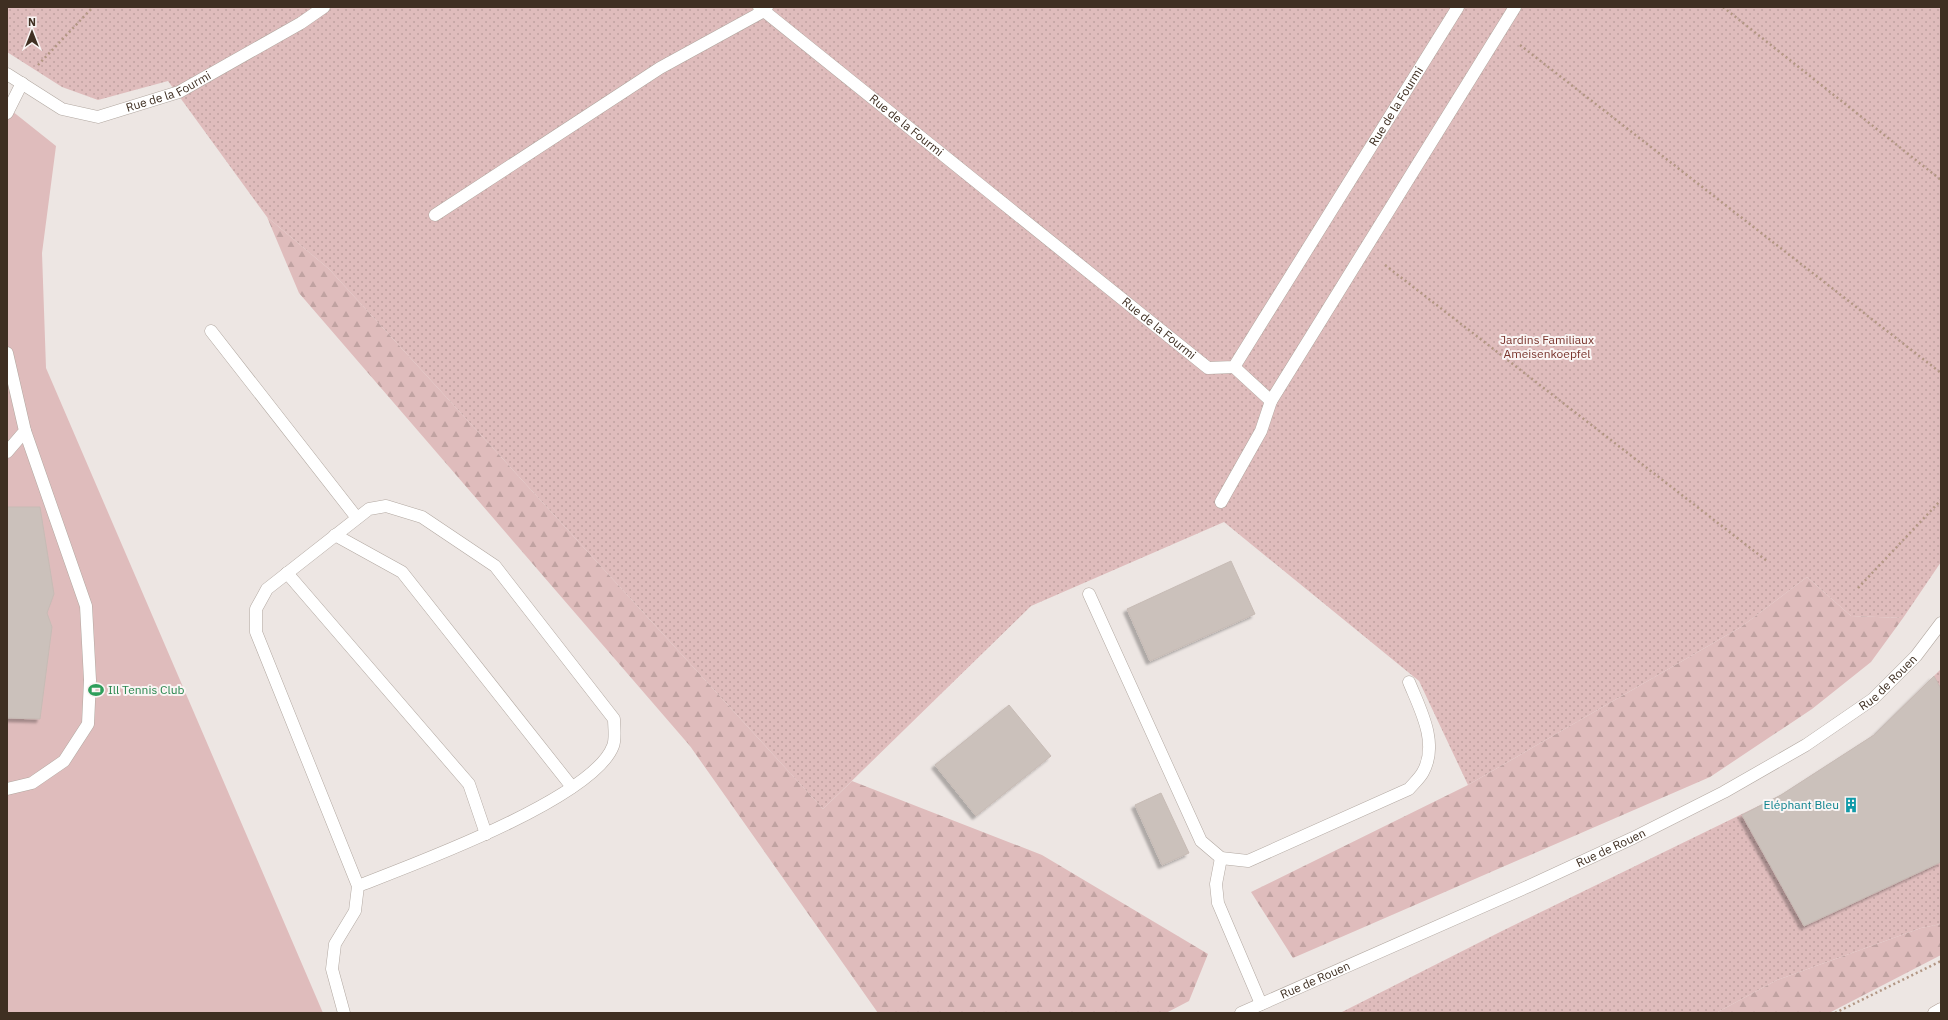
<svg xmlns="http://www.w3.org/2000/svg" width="1948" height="1020" font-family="'IBM Plex Sans',sans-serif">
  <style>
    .grass { fill: url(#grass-dots) }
    .forest { fill: url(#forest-firs) }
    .pitch { fill: #dfbcbc }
    .building { fill: #cbc1bb; stroke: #c7bbb5; filter: url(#shadow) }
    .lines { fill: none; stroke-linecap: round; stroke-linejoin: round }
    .service-casing { stroke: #b2a8a1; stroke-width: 13 }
    .minor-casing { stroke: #b2a8a1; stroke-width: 13 }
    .secondary-casing { stroke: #b1a198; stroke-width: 13 }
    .path { stroke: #b29683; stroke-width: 2.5; stroke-dasharray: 2 3; stroke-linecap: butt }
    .service { stroke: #fff; stroke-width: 12 }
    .minor { stroke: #fff; stroke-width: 12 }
    .secondary { stroke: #fff; stroke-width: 12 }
    .labels { text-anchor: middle; stroke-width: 4; stroke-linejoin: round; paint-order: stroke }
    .street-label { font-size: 12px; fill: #3f2f22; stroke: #faf5f4 }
    .park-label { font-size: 12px; fill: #78332b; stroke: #faf5f4 }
    .leisure-label { font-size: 12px; fill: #27864d; stroke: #faf5f4; text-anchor: start }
    .culture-label { font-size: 12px; fill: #0d838f; stroke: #faf5f4; text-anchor: end }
  </style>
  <defs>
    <pattern id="grass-dots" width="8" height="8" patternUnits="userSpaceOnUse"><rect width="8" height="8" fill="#dfbcbc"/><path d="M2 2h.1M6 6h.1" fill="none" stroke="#c0a2a1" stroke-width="1.8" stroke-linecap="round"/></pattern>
    <pattern id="forest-firs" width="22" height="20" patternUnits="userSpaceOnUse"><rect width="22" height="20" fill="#dfbcbc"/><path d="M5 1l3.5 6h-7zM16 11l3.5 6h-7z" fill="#c0a2a1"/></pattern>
    <filter id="shadow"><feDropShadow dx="-3.5" dy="3.5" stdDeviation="1" flood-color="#0004"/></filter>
  </defs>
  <rect width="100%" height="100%" fill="#ede6e3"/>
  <g class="grass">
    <path d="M7 7H1941V562L1903 618 1851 616 1807 577 1741 627 1468 785 1419 681 1224 522 1031 606 823 809 329 269 267 217 168 81 98 100 62 87 7 52Z"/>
    <path d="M1941 669V924L1921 928 1777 980 1716 1013H1340L1500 932 1781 795 1874 735Z"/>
  </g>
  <g class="forest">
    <path d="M267 217 329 269 823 809 852 781 1042 855 1208 954 1189 1001 1166 1013H878L690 746 299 293Z"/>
    <path d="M1807 577 1851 616 1903 618 1871 662 1812 709 1710 777 1293 958 1251 892 1468 785 1741 627Z"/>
    <path d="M1941 924V955L1829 1013H1716L1777 980 1921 928Z"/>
  </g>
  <path class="pitch" d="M7 107 56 146 42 253 46 368 323 1013H7Z"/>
  <g class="building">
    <path d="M7 507H40L54 594 47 613 52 627 40 719 7 718Z"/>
    <path d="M1231 561 1255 614 1150 661 1127 609Z"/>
    <path d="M1934 676 1941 689V862L1804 926 1742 815 1781 795 1874 735Z"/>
    <path d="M1009 705 1051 756 976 816 935 765Z"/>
    <path d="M1161 793 1189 853 1162 865 1135 805Z"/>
  </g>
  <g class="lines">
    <defs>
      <g id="service">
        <path id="s1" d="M759 7 1208 368 1234 367 1458 7"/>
        <path id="s2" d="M7 74 62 109 98 117 179 92 301 23 324 7"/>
        <path d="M7 113 22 83"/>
        <path d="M435 215 660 68 764 11 767 7"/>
        <path d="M211 331 357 518"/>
        <path d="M7 353 25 431 7 452"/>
        <path d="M1234 367 1271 401 1515 7"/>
        <path d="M1221 502 1261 431 1271 401"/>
        <path d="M335 535 402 572 572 787"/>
        <path d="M287 573 469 784 486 834"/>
        <path d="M1089 594 1201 841 1221 858 1248 861 1409 789C1413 784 1420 778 1423 772 1439 743 1420 709 1409 682"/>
        <path d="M7 789 32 783 64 761 88 724 90 680 86 606 25 431"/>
        <path d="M1221 858 1216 884 1218 903 1261 1004"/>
        <path d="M344 1013 332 969 335 944 355 911 358 886 256 632V609L267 589 369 509 386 506 422 517 495 566 614 719C614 727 616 739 613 746 593 799 412 865 358 886"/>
      </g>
      <g id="minor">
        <path id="s3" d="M1241 1013 1529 886 1633 838 1724 792 1806 745 1873 699 1916 656 1941 623"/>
      </g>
      <path id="secondary" d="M1934 1013 1941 1009"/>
    </defs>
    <use href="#service" class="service-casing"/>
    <use href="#minor" class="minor-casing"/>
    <use href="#secondary" class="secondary-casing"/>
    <g class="path">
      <path d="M1723 7 1941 180"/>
      <path d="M1520 45 1941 373"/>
      <path d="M38 65 93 7"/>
      <path d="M1385 265 1767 561"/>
      <path d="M1858 588 1941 500"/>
      <path d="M1835 1013 1941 961"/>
    </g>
    <use href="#service" class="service"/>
    <use href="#minor" class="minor"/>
    <use href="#secondary" class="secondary"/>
  </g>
  <defs>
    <symbol id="stadium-bare" viewBox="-9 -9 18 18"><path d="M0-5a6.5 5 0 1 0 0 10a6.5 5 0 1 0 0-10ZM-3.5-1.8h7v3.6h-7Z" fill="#2e9e5b" stroke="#faf5f4" stroke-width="2.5" paint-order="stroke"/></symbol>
    <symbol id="building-bare" viewBox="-9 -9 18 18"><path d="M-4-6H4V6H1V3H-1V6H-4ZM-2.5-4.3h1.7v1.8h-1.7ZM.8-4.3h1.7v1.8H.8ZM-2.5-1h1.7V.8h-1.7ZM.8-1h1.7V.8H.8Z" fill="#0f9aa8" stroke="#faf5f4" stroke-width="2.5" paint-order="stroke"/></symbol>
  </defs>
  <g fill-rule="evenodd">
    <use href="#stadium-bare" x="85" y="679" width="22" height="22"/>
    <use href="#building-bare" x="1840" y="794" width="22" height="22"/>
  </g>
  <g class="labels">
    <g class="street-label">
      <text dy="4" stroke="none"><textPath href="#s2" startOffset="177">Rue de la Fourmi</textPath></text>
      <text dy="4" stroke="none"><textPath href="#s1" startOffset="909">Rue de la Fourmi</textPath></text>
      <text dy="4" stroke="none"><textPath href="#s1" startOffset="189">Rue de la Fourmi</textPath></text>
      <text dy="4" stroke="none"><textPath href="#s1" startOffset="513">Rue de la Fourmi</textPath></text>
      <text dy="4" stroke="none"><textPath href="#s3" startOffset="729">Rue de Rouen</textPath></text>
      <text dy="4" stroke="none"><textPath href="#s3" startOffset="405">Rue de Rouen</textPath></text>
      <text dy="4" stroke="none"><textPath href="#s3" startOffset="81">Rue de Rouen</textPath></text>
    </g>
    <g class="park-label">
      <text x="1547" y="344">Jardins Familiaux<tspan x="1547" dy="14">Ameisenkoepfel</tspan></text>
    </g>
    <g class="leisure-label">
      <text x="108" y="694">Ill Tennis Club</text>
    </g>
    <g class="culture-label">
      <text x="1839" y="809">Eléphant Bleu</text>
    </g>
  </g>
  <rect width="1948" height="1020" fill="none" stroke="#3f2f22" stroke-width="16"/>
  <g transform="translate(32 32)" stroke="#faf5f4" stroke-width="3" paint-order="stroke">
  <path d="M0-3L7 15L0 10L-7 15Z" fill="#3f2f22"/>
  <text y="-6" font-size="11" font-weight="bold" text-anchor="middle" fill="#3f2f22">N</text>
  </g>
</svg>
